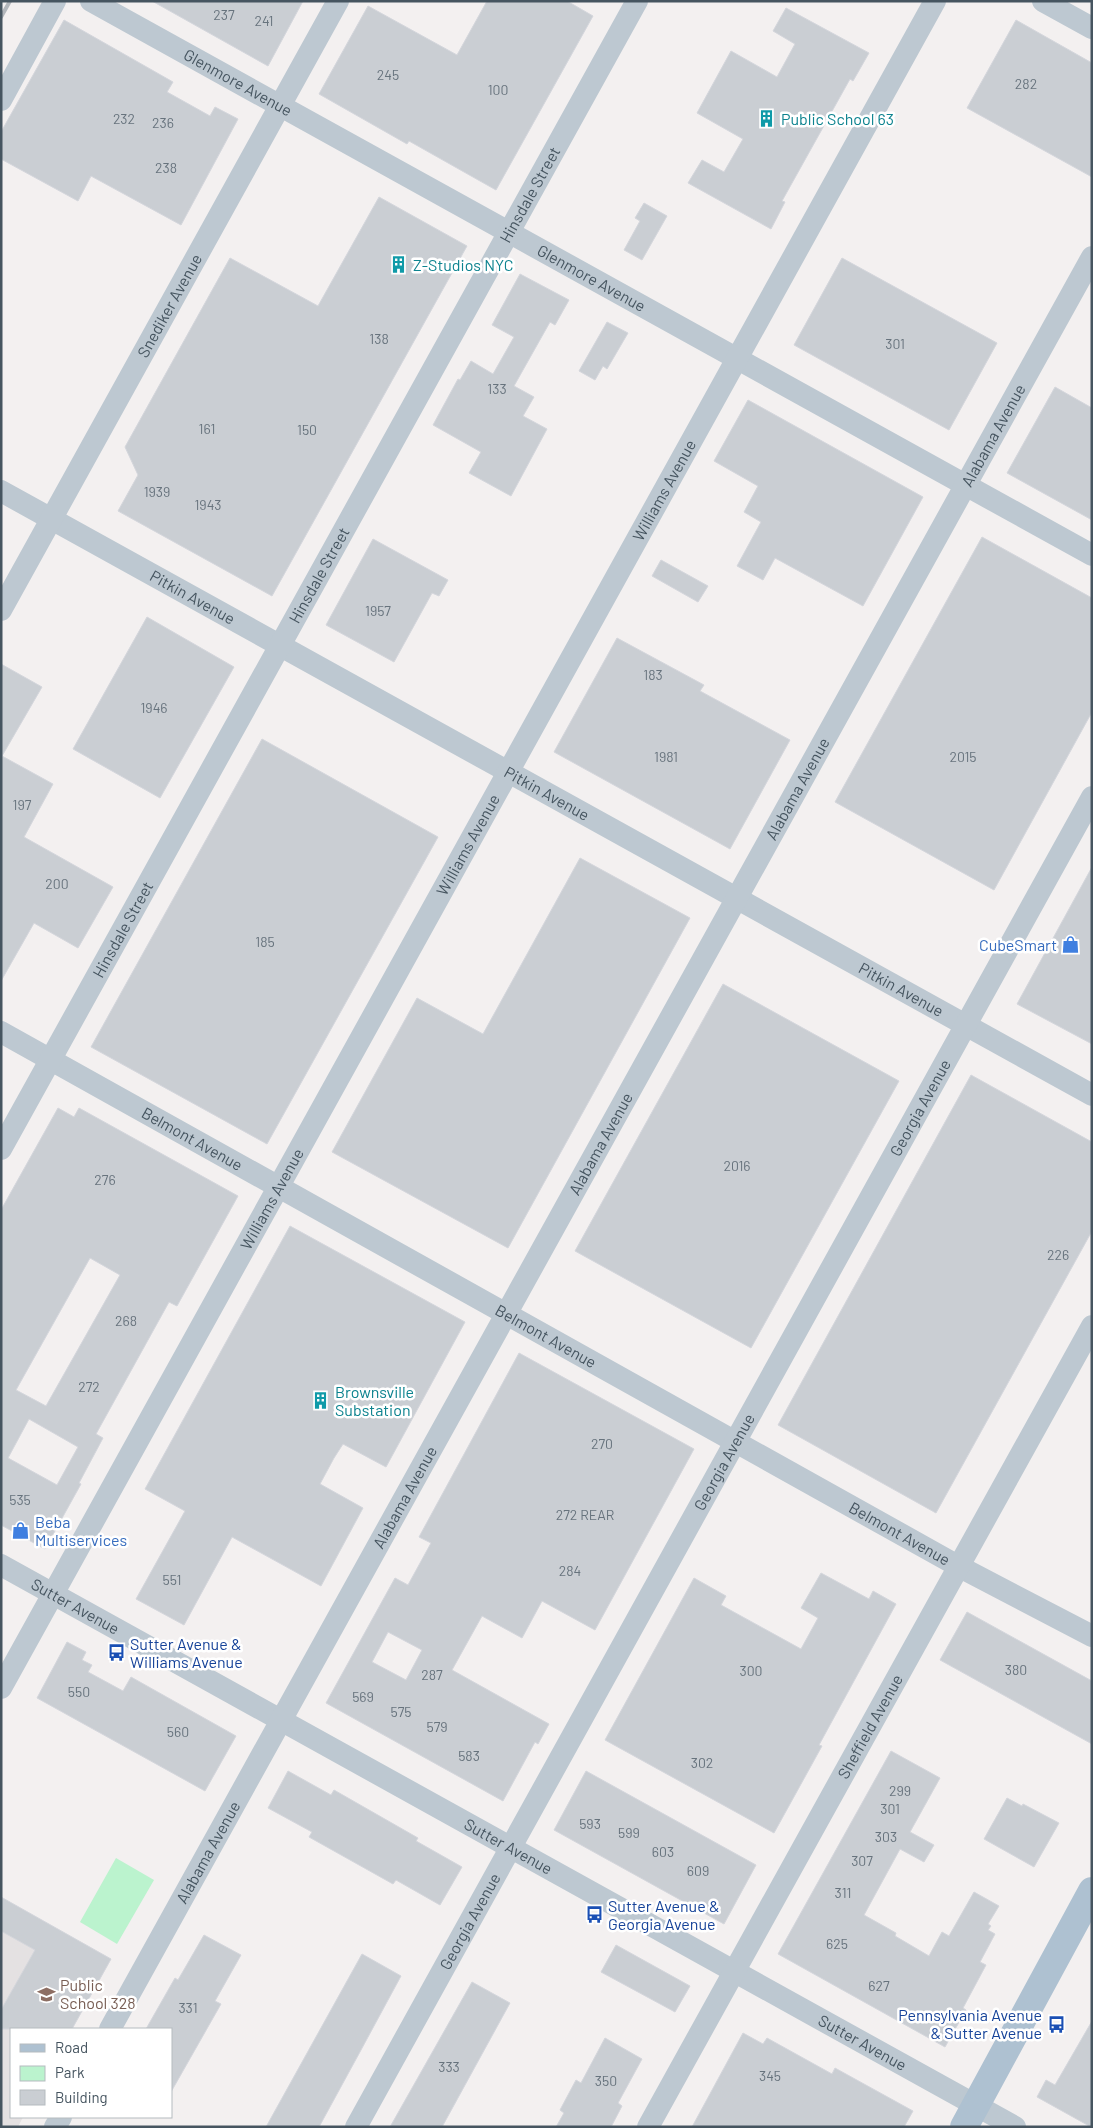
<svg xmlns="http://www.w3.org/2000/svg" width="1093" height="2128" font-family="Barlow,sans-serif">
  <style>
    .education { fill: #e4e1e2 }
    .green { fill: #bbf3ce }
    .building { fill: #caced3; stroke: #d4d6dc; fill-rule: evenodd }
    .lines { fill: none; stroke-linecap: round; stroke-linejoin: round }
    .minor { stroke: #bdc8d1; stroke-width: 22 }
    .major { stroke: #aec1d1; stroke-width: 28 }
    .rail { stroke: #b2b6bb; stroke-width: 4 }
    .labels { text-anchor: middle; stroke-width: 5; stroke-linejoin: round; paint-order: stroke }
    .number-label { font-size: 14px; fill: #67737d }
    .street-label { font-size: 16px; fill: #465560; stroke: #fff }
    .culture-label { font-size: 16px; fill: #0d838f; stroke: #fff; text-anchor: start }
    .shop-label { font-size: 16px; fill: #366cbe; stroke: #fff; text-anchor: end }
    .transit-label { font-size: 16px; fill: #164399; stroke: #fff; text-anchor: start }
    .education-label { font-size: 16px; fill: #785e54; stroke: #fff; text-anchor: start }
  </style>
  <rect width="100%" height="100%" fill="#f3f0f0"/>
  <path class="education" d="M2 1898 111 1959 72 2029H11V2117H23L18 2127H1Z"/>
  <path class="green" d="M116 1858 154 1880 117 1944 80 1922Z"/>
  <g class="building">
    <path d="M152 1H303L268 66Z"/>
    <path d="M487 1H567L593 16 496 190 409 141 407 144 319 94 368 6 457 55Z"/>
    <path d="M786 8 869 53 853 81 850 79 782 201 785 202 771 229 688 183 702 160 724 172 743 139 697 113 731 51 777 77 795 44 773 31Z"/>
    <path d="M64 20 173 82 167 92 210 116 215 107 238 119 181 225 91 176 78 201 1 159V132Z"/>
    <path d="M1016 20 1092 63V177L967 108Z"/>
    <path d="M379 197 467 246 272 596 118 511 138 475 125 447 230 258 318 306Z"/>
    <path d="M644 203 667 216 642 260 624 250 640 221 635 218Z"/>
    <path d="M842 258 997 343 949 430 794 345Z"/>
    <path d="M520 274 569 300 555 325 550 322 514 386 534 397 523 416 547 429 511 496 469 473 481 452 433 425 458 379 460 380 471 361 493 374 514 337 492 325Z"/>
    <path d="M607 322 628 333 607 369 603 366 595 380 579 371Z"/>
    <path d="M1055 387 1092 408V520L1007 473Z"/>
    <path d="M748 400 923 497 863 606 775 558 763 580 737 566 761 522 744 512 758 486 714 461Z"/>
    <path d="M982 537 1092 598V712L994 890 835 802Z"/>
    <path d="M373 539 448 580 439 596 432 593 394 662 326 625Z"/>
    <path d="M661 560 708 586 698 602 652 576Z"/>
    <path d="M147 617 234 667 160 798 73 749Z"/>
    <path d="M617 638 704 685 700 691 790 740 730 849 554 752Z"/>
    <path d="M1 664 42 687 2 756 53 784 24 837 113 887 78 948 34 923 1 981Z"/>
    <path d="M262 739 438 837 267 1144 91 1047Z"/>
    <path d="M580 858 690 918 508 1248 332 1152 417 998 483 1034Z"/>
    <path d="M1092 867V1044L1017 1004Z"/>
    <path d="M723 984 899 1081 751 1348 575 1251Z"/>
    <path d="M971 1075 1092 1142V1231L936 1513 778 1425Z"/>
    <path d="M58 1108 74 1117 79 1108 238 1196 177 1306 169 1302 96 1434 103 1438 79 1483 81 1484 45 1549 1 1525V1210ZM90 1258 120 1275 46 1406 16 1390ZM29 1419 78 1447 57 1485 8 1458Z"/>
    <path d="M290 1226 465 1322 386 1467 343 1444 334 1458 320 1484 363 1508 321 1586 232 1537 184 1625 136 1599 185 1511 145 1489Z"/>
    <path d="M519 1353 694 1449 595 1630 542 1601 522 1638 482 1616 452 1670 549 1724 538 1744 535 1742 503 1801 326 1703 395 1578 408 1585 431 1543 419 1537ZM388 1632 422 1650 406 1680 372 1662Z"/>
    <path d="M821 1573 869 1599 873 1591 896 1604 819 1745 822 1746 774 1833 605 1740 694 1578 726 1596 721 1605 801 1649 818 1618 801 1608Z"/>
    <path d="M967 1612 1092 1681V1744L940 1660Z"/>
    <path d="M67 1642 86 1652 82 1660 92 1665 88 1672 123 1691 131 1677 236 1736 205 1791 37 1698Z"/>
    <path d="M891 1751 940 1778 910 1832 934 1845 924 1862 900 1849 864 1915 896 1933 895 1936 929 1956 942 1932 949 1936 974 1892 999 1906 988 1924 991 1926 988 1930 995 1934 980 1962 986 1965 963 2008 966 2010 945 2047 778 1954Z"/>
    <path d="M288 1771 331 1795 334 1790 418 1838 416 1841 462 1867 440 1905 396 1880 393 1884 309 1837 312 1832 268 1808Z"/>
    <path d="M586 1771 756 1865 724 1924 554 1830Z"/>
    <path d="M1007 1798 1022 1806 1023 1804 1059 1823 1034 1867 984 1839Z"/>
    <path d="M1 1897 111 1959 72 2029H1V2010L35 1950 1 1931Z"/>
    <path d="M204 1935 241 1955 215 2001 221 2004 171 2092V2029H146L175 1978 178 1980Z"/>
    <path d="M616 1945 690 1986 675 2012 601 1972Z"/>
    <path d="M362 1954 401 1976 361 2050 319 2127H266Z"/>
    <path d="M472 1982 510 2003 442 2127H390Z"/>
    <path d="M1092 2021V2127H1091L1037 2097 1046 2080 1055 2085Z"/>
    <path d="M743 2033 763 2044 767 2038 832 2074 835 2068 913 2111 904 2127H692Z"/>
    <path d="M605 2038 642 2059 618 2103 622 2106 611 2127H556L564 2113 560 2110 576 2080 581 2083Z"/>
  </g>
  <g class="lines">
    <g class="minor">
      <path id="s1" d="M91 1 1092 555"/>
      <path d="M1043 1 1092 28"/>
      <path d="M1 100 55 1"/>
      <path id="s2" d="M1 491 1092 1095"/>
      <path id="s3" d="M1 610 338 1"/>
      <path id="s4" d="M1 1032 958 1566 1092 1636"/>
      <path id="s5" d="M1 1149 637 1"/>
      <path id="s6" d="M1 1565 1015 2127"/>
      <path id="s7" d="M1 1688 935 1"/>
      <path id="s8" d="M110 2029 1092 257"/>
      <path d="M55 2127 61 2117"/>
      <path id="s9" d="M356 2127 1092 797"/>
      <path id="s10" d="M648 2127 1092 1326"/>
    </g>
    <path class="major" d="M964 2127 1092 1891"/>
    <path class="rail" d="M1 17 10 1"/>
  </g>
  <defs>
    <symbol id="building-bare" viewBox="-9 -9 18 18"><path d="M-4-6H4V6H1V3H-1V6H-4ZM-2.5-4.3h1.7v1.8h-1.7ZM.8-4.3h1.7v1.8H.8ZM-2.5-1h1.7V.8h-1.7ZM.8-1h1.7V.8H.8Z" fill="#0f9aa8" stroke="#fff" stroke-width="2.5" paint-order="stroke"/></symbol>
    <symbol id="shop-bare" viewBox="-9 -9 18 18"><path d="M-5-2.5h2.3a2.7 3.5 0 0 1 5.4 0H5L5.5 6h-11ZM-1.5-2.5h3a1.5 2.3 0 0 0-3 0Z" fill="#3f7fe0" stroke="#fff" stroke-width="2.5" paint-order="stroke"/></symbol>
    <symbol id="bus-bare" viewBox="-9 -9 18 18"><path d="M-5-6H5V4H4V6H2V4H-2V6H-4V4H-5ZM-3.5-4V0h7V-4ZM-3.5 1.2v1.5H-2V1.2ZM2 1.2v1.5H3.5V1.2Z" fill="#1a4fb4" stroke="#fff" stroke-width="2.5" paint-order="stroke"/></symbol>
    <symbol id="school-bare" viewBox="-9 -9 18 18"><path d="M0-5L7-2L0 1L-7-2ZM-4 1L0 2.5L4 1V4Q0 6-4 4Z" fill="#8d6e63" stroke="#fff" stroke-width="2.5" paint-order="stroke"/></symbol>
  </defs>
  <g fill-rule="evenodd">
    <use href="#building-bare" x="754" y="106" width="25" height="25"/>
    <use href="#building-bare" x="386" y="252" width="25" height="25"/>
    <use href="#shop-bare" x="1058" y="932" width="25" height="25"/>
    <use href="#building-bare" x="308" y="1388" width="25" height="25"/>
    <use href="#shop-bare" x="8" y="1518" width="25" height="25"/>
    <use href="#bus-bare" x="104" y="1640" width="25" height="25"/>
    <use href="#bus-bare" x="582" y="1902" width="25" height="25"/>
    <use href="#school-bare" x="34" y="1982" width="25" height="25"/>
    <use href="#bus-bare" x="1044" y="2012" width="25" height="25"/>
  </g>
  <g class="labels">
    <g class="number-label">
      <text x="224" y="20">237</text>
      <text x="264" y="26">241</text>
      <text x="388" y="80">245</text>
      <text x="1026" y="89">282</text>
      <text x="498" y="95">100</text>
      <text x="124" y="124">232</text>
      <text x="163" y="128">236</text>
      <text x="166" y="173">238</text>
      <text x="379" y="344">138</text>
      <text x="895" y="349">301</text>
      <text x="497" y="394">133</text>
      <text x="207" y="434">161</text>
      <text x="307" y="435">150</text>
      <text x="157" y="497">1939</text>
      <text x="208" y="510">1943</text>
      <text x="378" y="616">1957</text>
      <text x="653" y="680">183</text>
      <text x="154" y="713">1946</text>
      <text x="666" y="762">1981</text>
      <text x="963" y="762">2015</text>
      <text x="22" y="810">197</text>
      <text x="57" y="889">200</text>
      <text x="265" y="947">185</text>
      <text x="737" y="1171">2016</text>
      <text x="105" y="1185">276</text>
      <text x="1058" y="1260">226</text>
      <text x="126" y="1326">268</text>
      <text x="89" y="1392">272</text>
      <text x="602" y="1449">270</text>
      <text x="20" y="1505">535</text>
      <text x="585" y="1520">272 REAR</text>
      <text x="570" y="1576">284</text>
      <text x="172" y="1585">551</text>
      <text x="1016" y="1675">380</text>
      <text x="751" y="1676">300</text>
      <text x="432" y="1680">287</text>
      <text x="79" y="1697">550</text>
      <text x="363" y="1702">569</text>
      <text x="401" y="1717">575</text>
      <text x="437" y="1732">579</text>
      <text x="178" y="1737">560</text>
      <text x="469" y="1761">583</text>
      <text x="702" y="1768">302</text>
      <text x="900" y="1796">299</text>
      <text x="890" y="1814">301</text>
      <text x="590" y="1829">593</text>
      <text x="629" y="1838">599</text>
      <text x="886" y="1842">303</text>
      <text x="663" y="1857">603</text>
      <text x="862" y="1866">307</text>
      <text x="698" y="1876">609</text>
      <text x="843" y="1898">311</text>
      <text x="837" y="1949">625</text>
      <text x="879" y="1991">627</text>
      <text x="188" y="2013">331</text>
      <text x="449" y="2072">333</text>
      <text x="770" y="2081">345</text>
      <text x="606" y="2086">350</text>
    </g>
    <g class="street-label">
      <text dy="6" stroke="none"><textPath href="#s1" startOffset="168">Glenmore Avenue</textPath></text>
      <text dy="6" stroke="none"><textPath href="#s5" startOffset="1091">Hinsdale Street</textPath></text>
      <text dy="6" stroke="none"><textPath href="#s1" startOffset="572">Glenmore Avenue</textPath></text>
      <text dy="6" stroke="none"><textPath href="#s3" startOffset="348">Snediker Avenue</textPath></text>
      <text dy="6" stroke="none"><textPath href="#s8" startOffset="1822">Alabama Avenue</textPath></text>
      <text dy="6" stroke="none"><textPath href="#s7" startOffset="1369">Williams Avenue</textPath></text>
      <text dy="6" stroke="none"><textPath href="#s5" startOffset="656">Hinsdale Street</textPath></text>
      <text dy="6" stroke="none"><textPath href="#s2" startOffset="219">Pitkin Avenue</textPath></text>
      <text dy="6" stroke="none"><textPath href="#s8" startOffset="1418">Alabama Avenue</textPath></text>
      <text dy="6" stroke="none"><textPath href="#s2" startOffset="624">Pitkin Avenue</textPath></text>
      <text dy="6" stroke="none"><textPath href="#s7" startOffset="964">Williams Avenue</textPath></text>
      <text dy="6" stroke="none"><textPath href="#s5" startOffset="251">Hinsdale Street</textPath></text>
      <text dy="6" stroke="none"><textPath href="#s2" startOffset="1029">Pitkin Avenue</textPath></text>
      <text dy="6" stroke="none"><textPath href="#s9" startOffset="1165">Georgia Avenue</textPath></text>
      <text dy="6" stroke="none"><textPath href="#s4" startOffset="219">Belmont Avenue</textPath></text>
      <text dy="6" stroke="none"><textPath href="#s8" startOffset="1012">Alabama Avenue</textPath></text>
      <text dy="6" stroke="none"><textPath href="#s7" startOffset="559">Williams Avenue</textPath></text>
      <text dy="6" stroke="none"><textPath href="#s4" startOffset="624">Belmont Avenue</textPath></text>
      <text dy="6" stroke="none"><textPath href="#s9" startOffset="760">Georgia Avenue</textPath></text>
      <text dy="6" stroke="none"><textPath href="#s8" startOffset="608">Alabama Avenue</textPath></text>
      <text dy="6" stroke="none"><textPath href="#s4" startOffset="1029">Belmont Avenue</textPath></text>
      <text dy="6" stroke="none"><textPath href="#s6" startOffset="85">Sutter Avenue</textPath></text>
      <text dy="6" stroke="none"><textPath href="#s10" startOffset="458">Sheffield Avenue</textPath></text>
      <text dy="6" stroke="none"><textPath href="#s6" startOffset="580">Sutter Avenue</textPath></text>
      <text dy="6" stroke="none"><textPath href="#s8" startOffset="202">Alabama Avenue</textPath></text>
      <text dy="6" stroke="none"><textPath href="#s9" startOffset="235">Georgia Avenue</textPath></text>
      <text dy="6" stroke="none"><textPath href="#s6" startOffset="985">Sutter Avenue</textPath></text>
    </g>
    <g class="culture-label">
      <text x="781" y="125">Public School 63</text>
      <text x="413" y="271">Z-Studios NYC</text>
      <text x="335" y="1398">Brownsville<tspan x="335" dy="18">Substation</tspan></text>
    </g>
    <g class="shop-label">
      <text x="1057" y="951">CubeSmart</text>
      <text x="35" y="1528" text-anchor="start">Beba<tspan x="35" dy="18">Multiservices</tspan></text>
    </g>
    <g class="transit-label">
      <text x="130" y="1650">Sutter Avenue &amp;<tspan x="130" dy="18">Williams Avenue</tspan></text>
      <text x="608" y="1912">Sutter Avenue &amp;<tspan x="608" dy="18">Georgia Avenue</tspan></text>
      <text x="1042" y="2021" text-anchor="end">Pennsylvania Avenue<tspan x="1042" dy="18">&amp; Sutter Avenue</tspan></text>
    </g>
    <g class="education-label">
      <text x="60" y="1991">Public<tspan x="60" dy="18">School 328</tspan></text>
    </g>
  </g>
  <rect width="1093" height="2128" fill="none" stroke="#465560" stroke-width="5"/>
  <rect x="10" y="2028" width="162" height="90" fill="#ffffff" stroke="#b5bbbf"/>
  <rect x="20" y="2044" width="25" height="8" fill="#aec1d1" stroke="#b5bbbf"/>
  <text x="55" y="2053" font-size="15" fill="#465560">Road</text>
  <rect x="20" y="2066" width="25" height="15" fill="#bbf3ce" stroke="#b5bbbf"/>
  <text x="55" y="2078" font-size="15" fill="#465560">Park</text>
  <rect x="20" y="2090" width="25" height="15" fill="#caced3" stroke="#b5bbbf"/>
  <text x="55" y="2103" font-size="15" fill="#465560">Building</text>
</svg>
